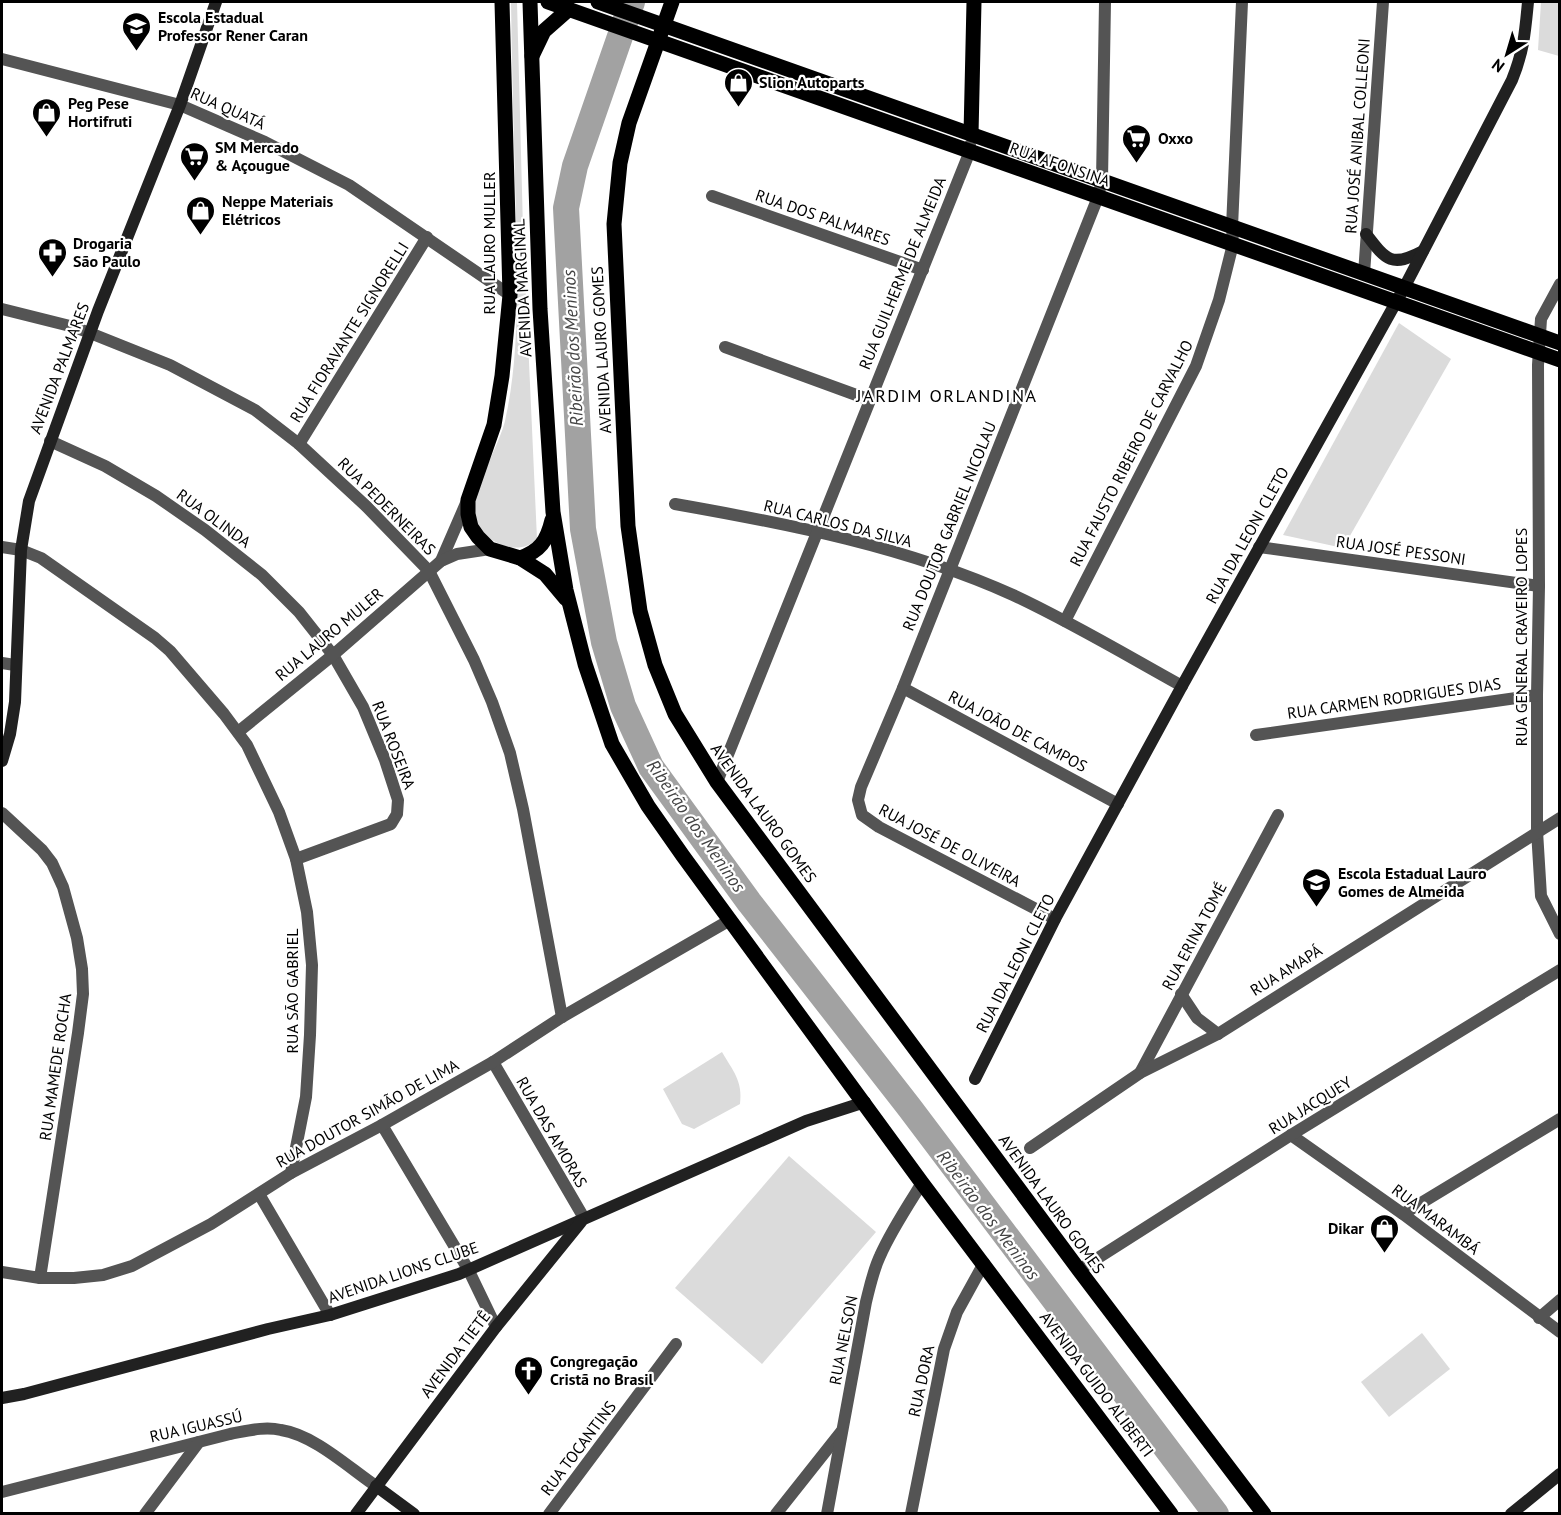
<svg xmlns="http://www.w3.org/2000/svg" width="1561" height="1515" font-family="'PT Sans',sans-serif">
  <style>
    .green { fill: #dbdbdb }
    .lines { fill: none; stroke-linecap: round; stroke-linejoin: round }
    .river { stroke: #a2a2a2; stroke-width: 26 }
    .street { stroke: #545454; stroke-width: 12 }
    .secondary { stroke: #212121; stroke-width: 12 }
    .primary { stroke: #000; stroke-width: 15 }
    .labels { text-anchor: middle; stroke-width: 4.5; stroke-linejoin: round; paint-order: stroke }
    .poi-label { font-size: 16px; font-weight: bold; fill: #000; stroke: #fff; text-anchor: start }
    .street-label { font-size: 16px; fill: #000; stroke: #fff }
    .water-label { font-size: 18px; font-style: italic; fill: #434343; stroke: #fff }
    .neighbourhood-label { font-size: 18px; letter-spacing: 1.5px; fill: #000; stroke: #fff }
  </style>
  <rect width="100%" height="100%" fill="#fff"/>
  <g class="green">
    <path d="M511 2H517L523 229 537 539C518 559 480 541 474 516 469 497 500 443 505 421 520 354 517 284 516 216 514 145 512 73 511 2Z"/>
    <path d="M1541 2H1559V56L1538 50Z"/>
    <path d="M1399 323 1451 359 1343 548 1283 535Z"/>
    <path d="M722 1052C733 1071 743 1081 740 1104L694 1129 682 1124 663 1089Z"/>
    <path d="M789 1156 876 1232 762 1364 675 1288Z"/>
    <path d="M1422 1333 1450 1369 1389 1417 1361 1382Z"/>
  </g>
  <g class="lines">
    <path class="river" d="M632 2 575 166 566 208 583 529 604 642 623 706 651 767 749 902 909 1107 1216 1514"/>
    <g class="street">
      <path d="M2 59 180 105 265 142 349 185 510 295"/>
      <path d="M712 196 923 270"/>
      <path d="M1364 274 1383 2"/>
      <path d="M1560 284 1541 319 1538 365 1539 586 1537 695V831L1541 896 1560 934"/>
      <path d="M2 309 74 327 90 333 170 365 255 410 299 444 367 507 429 571 474 660 492 702 510 753 523 809 562 1017"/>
      <path d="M725 347 870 400"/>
      <path d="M50 441 105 466 156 496 205 530 262 575 299 612 333 655 363 707 385 760 398 800 397 814 391 824 296 859"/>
      <path d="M299 444 427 237"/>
      <path d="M675 504C789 524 907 547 1013 595 1071 622 1126 655 1182 686"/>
      <path d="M2 547 21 550 41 558 155 638 170 651 224 714 247 745 279 812 296 859 307 912 312 965 310 1035 306 1097 291 1173"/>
      <path d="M1259 547 1539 586"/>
      <path d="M441 561 467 501"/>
      <path d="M1065 621 1196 366 1219 300 1233 244 1232 227 1242 2"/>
      <path d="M2 663 15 665"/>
      <path d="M903 688 1118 804"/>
      <path d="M238 732 333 655 441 561 457 554 490 549"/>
      <path d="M1256 735 1537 695"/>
      <path d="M717 782 970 151V145"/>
      <path d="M2 813 42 850 52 863 63 887 77 938 82 969 83 994 78 1033 40 1278"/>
      <path d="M1055 919 879 827 862 815 858 800 861 787 903 688 1098 197 1102 180 1105 2"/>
      <path d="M1181 994 1197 1018 1218 1034"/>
      <path d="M493 1062 584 1218"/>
      <path d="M1140 1073 1278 815"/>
      <path d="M382 1125 468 1269 496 1327"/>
      <path d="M1291 1135 1403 1214 1560 1332"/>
      <path d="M1030 1148 1140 1073 1218 1034 1560 818"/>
      <path d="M259 1194 330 1315"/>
      <path d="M1403 1214 1560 1119"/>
      <path d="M1079 1270 1291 1135 1560 970"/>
      <path d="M2 1272 40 1278H74L103 1275 132 1266 211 1224 291 1173 382 1125 493 1062 562 1017 730 920"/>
      <path d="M1539 1318 1560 1300"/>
      <path d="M2 1492 230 1434C247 1431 264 1426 281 1430 314 1435 348 1467 376 1486"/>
      <path d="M145 1514 199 1442"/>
      <path d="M549 1514 676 1344"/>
      <path d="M776 1514 841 1432"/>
      <path d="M827 1514 866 1302C870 1286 873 1271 880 1256 891 1231 907 1207 922 1183"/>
      <path d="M911 1514 944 1349 957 1312 984 1263"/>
    </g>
    <g class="secondary">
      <path d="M1366 234C1386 260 1391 268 1423 251"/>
      <path d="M2 761 10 734 15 702 21 550 29 501 98 311 180 105 216 2"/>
      <path d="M975 1079 1055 919 1182 686 1404 288 1512 80C1524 50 1525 33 1528 2"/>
      <path d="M2 1398 24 1394 268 1329 330 1315 459 1274 806 1121 865 1102"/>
      <path d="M376 1486 414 1514"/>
      <path d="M356 1514 496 1327 581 1222"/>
      <path d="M1511 1514 1560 1474"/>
    </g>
    <g class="primary">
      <path d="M502 2 510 295 502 376 494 425 468 500V514L471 527 478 537 490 549 520 558 545 574 566 599"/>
      <path d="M530 2 540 309 553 512 566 590 585 664 612 744 648 806 683 856 922 1183 1171 1514"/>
      <path d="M548 2 1560 360"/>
      <path d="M598 2 1560 343"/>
      <path d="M672 2 629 123 620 163 614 224 628 526 640 611 655 665 675 714 717 782 1079 1270 1264 1514"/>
      <path d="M532 56 544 31 569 9"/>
      <path d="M971 134 974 2"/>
      <path d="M520 558C540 551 547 541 552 520"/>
    </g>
  </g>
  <defs>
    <symbol id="school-pin" viewBox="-11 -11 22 30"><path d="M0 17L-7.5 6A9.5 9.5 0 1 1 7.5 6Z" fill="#000" stroke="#fff"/><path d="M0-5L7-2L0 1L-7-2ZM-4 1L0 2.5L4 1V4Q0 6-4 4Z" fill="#fff"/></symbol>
    <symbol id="shop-pin" viewBox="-11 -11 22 30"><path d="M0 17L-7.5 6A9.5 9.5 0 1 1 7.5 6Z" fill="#000" stroke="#fff"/><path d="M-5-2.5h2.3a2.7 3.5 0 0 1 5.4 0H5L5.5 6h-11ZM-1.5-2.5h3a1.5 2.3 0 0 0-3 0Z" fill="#fff"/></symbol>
    <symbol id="supermarket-pin" viewBox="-11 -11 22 30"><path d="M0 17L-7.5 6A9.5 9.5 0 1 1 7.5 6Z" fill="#000" stroke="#fff"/><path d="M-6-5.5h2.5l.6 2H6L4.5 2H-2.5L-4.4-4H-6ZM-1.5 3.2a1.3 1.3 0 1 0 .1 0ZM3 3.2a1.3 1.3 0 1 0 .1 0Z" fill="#fff"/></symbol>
    <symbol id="pharmacy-pin" viewBox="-11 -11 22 30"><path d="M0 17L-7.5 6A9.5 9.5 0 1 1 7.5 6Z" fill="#000" stroke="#fff"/><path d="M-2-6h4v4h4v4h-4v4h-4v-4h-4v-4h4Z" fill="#fff"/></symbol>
    <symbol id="church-pin" viewBox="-11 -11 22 30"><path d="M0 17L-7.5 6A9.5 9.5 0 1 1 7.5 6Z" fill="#000" stroke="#fff"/><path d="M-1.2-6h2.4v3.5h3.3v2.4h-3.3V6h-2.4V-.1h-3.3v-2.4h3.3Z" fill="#fff"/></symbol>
  </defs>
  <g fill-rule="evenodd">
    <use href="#school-pin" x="120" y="10" width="33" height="45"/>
    <use href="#shop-pin" x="722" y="66" width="33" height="45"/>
    <use href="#shop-pin" x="30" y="96" width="33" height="45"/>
    <use href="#supermarket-pin" x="1120" y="122" width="33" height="45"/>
    <use href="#supermarket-pin" x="178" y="140" width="33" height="45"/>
    <use href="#shop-pin" x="184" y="194" width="33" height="45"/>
    <use href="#pharmacy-pin" x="36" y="236" width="33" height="45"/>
    <use href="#school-pin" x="1300" y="866" width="33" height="45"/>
    <use href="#shop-pin" x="1368" y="1212" width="33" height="45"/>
    <use href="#church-pin" x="512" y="1354" width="33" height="45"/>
  </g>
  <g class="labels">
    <g class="poi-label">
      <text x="158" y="23">Escola Estadual<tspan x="158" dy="18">Professor Rener Caran</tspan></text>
      <text x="759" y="88">Slion Autoparts</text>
      <text x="68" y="109">Peg Pese<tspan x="68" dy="18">Hortifruti</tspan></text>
      <text x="1158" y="144">Oxxo</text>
      <text x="215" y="153">SM Mercado<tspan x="215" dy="18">&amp; Açougue</tspan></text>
      <text x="222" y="207">Neppe Materiais<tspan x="222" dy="18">Elétricos</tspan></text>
      <text x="73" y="249">Drogaria<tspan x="73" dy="18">São Paulo</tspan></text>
      <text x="1338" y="879">Escola Estadual Lauro<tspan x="1338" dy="18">Gomes de Almeida</tspan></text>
      <text x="1364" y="1234" text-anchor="end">Dikar</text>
      <text x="550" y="1367">Congregação<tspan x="550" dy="18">Cristã no Brasil</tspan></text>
    </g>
    <g class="street-label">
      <text transform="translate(228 108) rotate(24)" y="6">RUA QUATÁ</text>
      <text transform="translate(1357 136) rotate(-86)" y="6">RUA JOSÉ ANIBAL COLLEONI</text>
      <text transform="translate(1060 164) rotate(19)" y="6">RUA AFONSINA</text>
      <text transform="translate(823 217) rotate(19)" y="6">RUA DOS PALMARES</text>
      <text transform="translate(489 243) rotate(-90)" y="6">RUA LAURO MULLER</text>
      <text transform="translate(902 273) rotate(-68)" y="6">RUA GUILHERME DE ALMEIDA</text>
      <text transform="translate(522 288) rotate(-93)" y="6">AVENIDA MARGINAL</text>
      <text transform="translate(349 332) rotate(-58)" y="6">RUA FIORAVANTE SIGNORELLI</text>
      <text transform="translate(601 350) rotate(-93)" y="6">AVENIDA LAURO GOMES</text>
      <text transform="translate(59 368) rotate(-69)" y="6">AVENIDA PALMARES</text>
      <text transform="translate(1131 453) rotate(-63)" y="6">RUA FAUSTO RIBEIRO DE CARVALHO</text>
      <text transform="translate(387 506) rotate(45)" y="6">RUA PEDERNEIRAS</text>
      <text transform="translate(214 518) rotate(36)" y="6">RUA OLINDA</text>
      <text transform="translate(838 523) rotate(14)" y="6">RUA CARLOS DA SILVA</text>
      <text transform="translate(949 526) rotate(-68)" y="6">RUA DOUTOR GABRIEL NICOLAU</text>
      <text transform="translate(1247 535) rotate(-61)" y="6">RUA IDA LEONI CLETO</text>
      <text transform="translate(1401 550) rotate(8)" y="6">RUA JOSÉ PESSONI</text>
      <text transform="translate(329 634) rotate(-40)" y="6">RUA LAURO MULER</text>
      <text transform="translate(1521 637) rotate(-90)" y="6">RUA GENERAL CRAVEIRO LOPES</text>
      <text transform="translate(1394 698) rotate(-8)" y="6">RUA CARMEN RODRIGUES DIAS</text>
      <text transform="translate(1018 731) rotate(28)" y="6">RUA JOÃO DE CAMPOS</text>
      <text transform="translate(394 745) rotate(69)" y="6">RUA ROSEIRA</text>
      <text transform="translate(764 813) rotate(54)" y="6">AVENIDA LAURO GOMES</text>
      <text transform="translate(950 845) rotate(28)" y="6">RUA JOSÉ DE OLIVEIRA</text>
      <text transform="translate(1194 936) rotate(-62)" y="6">RUA ERINA TOMÉ</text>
      <text transform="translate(1015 963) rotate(-63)" y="6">RUA IDA LEONI CLETO</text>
      <text transform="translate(1286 970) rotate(-32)" y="6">RUA AMAPÁ</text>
      <text transform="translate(292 991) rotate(-90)" y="6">RUA SÃO GABRIEL</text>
      <text transform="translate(55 1067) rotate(-82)" y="6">RUA MAMEDE ROCHA</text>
      <text transform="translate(1310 1105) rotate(-32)" y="6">RUA JACQUEY</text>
      <text transform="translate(367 1113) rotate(-29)" y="6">RUA DOUTOR SIMÃO DE LIMA</text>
      <text transform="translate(552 1132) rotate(60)" y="6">RUA DAS AMORAS</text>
      <text transform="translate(1052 1204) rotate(54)" y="6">AVENIDA LAURO GOMES</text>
      <text transform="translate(1436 1219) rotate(37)" y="6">RUA MARAMBÁ</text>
      <text transform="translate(403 1272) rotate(-19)" y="6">AVENIDA LIONS CLUBE</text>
      <text transform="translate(843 1340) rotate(-79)" y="6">RUA NELSON</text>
      <text transform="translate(455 1354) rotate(-53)" y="6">AVENIDA TIETÊ</text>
      <text transform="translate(921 1381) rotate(-78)" y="6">RUA DORA</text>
      <text transform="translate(1097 1384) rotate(53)" y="6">AVENIDA GUIDO ALIBERTI</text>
      <text transform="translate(196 1426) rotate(-13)" y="6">RUA IGUASSÚ</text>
      <text transform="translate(578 1448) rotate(-53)" y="6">RUA TOCANTINS</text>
    </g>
    <g class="water-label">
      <text transform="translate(573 348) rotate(-93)" y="6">Ribeirão dos Meninos</text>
      <text transform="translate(696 826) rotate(55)" y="6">Ribeirão dos Meninos</text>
      <text transform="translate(988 1215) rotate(53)" y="6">Ribeirão dos Meninos</text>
    </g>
    <g class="neighbourhood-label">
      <text x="947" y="402">JARDIM ORLANDINA</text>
    </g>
  </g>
  <rect width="1561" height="1515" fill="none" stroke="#000000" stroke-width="6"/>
  <g transform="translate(1507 54) rotate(217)" stroke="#ffffff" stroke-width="4.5" paint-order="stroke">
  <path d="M0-4.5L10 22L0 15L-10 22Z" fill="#000000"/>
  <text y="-9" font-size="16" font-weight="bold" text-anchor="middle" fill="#000000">N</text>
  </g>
</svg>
